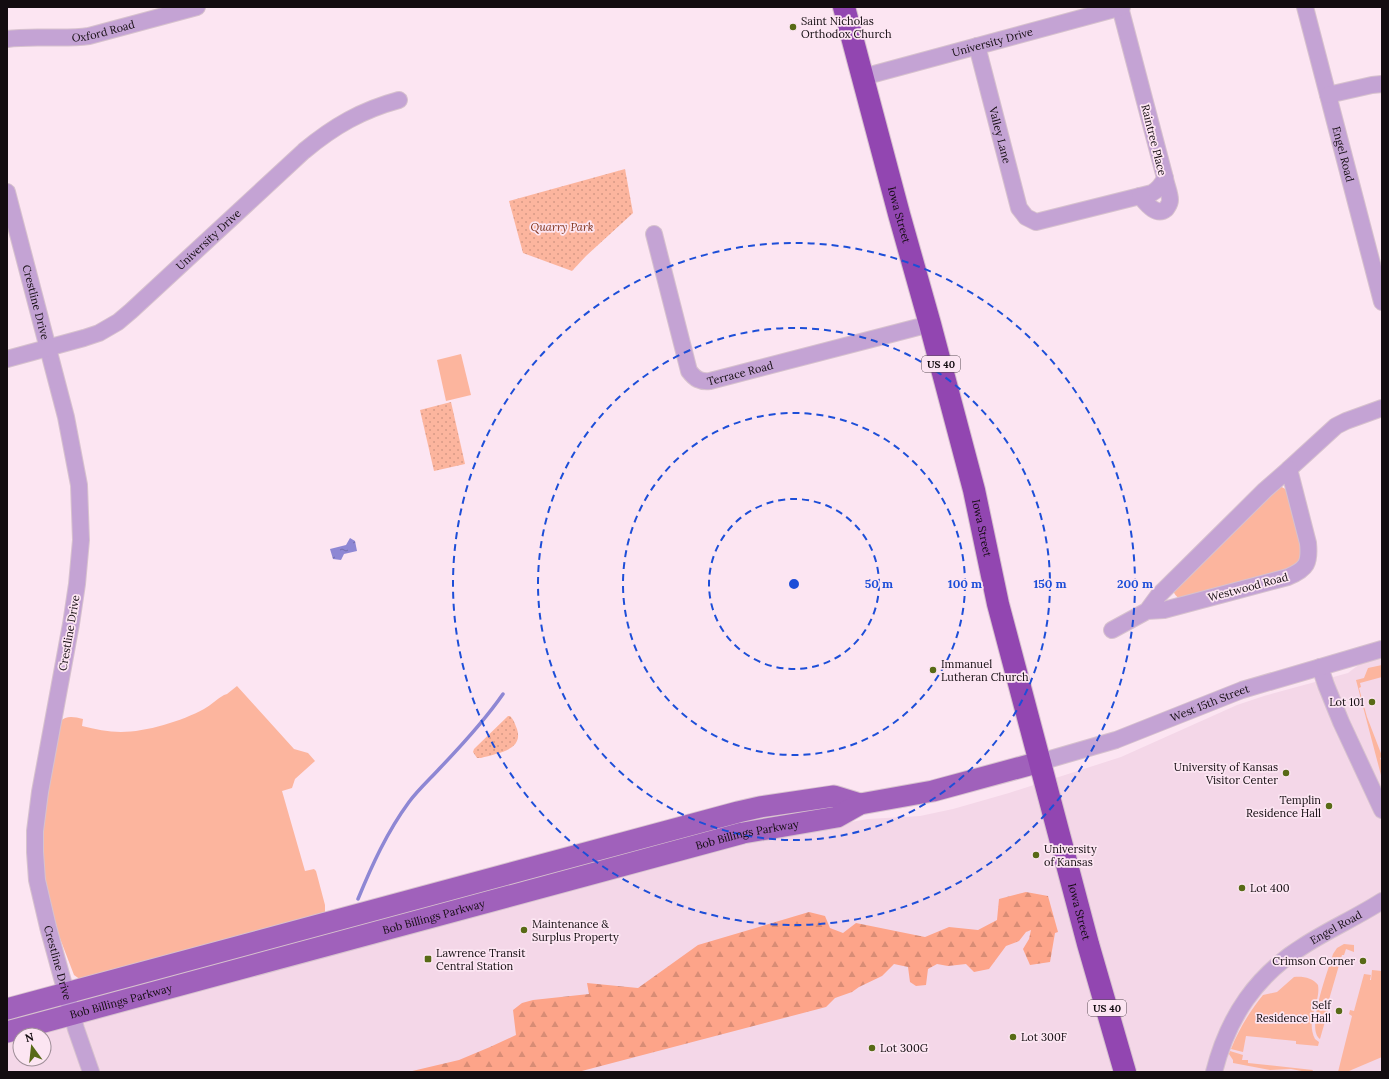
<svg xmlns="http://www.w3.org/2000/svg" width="1389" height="1079" font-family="Lora,serif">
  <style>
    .built { fill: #f4d7e8 }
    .grass { fill: #fcb59e }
    .forest { fill: url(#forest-firs) }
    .park { fill: url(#park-dots) }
    .water { fill: url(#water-ripples) }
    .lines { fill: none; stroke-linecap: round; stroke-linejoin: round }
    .stream { stroke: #8e87d4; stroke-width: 3.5 }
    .minor-casing { stroke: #d7c2ce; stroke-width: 18 }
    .major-casing { stroke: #d7c2ce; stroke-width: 23 }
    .highway-casing { stroke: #d7c2ce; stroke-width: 24 }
    .minor { stroke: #c4a3d4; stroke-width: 16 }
    .major { stroke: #a061bb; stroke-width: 21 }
    .highway { stroke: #9246b1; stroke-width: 22 }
    .ring { fill: none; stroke: #1d4ed8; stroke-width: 2; stroke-dasharray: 7 5 }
    .poi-dot { fill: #586a16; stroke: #fce5f2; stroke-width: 1.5 }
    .labels { text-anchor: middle; stroke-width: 3.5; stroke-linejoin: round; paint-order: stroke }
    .shield { fill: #fce5f2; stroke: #594d54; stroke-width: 1 }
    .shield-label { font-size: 10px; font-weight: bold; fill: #130c10 }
    .poi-label { font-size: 11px; fill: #130c10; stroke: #fce5f2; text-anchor: start }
    .street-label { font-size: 11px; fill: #130c10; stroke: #fce5f2 }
    .park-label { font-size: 11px; font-style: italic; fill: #7f3118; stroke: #fce5f2 }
    .centre { fill: #1d4ed8; stroke: #fce5f2; stroke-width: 2 }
    .ring-label { font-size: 12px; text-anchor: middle; font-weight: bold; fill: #1d4ed8; stroke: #fce5f2; stroke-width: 3.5; stroke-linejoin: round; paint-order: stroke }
  </style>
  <defs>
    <pattern id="forest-firs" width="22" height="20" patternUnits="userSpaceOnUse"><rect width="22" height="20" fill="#fda489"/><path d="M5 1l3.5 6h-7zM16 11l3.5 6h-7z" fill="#d88c75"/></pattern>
    <pattern id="park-dots" width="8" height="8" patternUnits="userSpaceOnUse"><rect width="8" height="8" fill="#fcb59e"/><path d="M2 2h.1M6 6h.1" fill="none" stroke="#d79a87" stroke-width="1.8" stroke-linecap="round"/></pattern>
    <pattern id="water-ripples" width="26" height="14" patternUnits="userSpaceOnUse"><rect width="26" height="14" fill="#8e87d4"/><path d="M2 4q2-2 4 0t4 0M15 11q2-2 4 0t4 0" fill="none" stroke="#736dab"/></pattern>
  </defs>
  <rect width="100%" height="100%" fill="#fce5f2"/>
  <path class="built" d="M1382 657V1072H7V1039L20 1036V1059H44V1035H23L747 840 868 819 920 816 953 809 1009 793 1121 757 1237 705 1264 696 1348 673 1361 663Z"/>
  <g class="grass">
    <path d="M461 354 471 395 446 401 437 360Z"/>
    <path d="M1280 486 1287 490 1304 545 1299 566 1180 599C1176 596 1174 594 1173 590Z"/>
    <path d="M1382 665V677L1360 683 1361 687 1359 688 1367 717 1382 756V757L1380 758 1382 763V779L1356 680 1364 678 1368 668Z"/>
    <path d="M237 686 294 749 308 753 315 761 295 779 292 788 282 791 305 871 314 869 316 871 325 905V913L81 980 74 975 56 928 49 906 42 865 43 813 60 722C66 715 74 717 83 719L82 726C95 729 108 732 121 732 146 732 182 721 204 709 211 705 217 699 224 695L227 694Z"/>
    <path d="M1344 944 1354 945V952L1346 949 1344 955H1342L1328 1003 1330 1004 1320 1039C1305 1030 1329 968 1333 954L1337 948Z"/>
    <path d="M1372 970 1382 971V1057L1349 1071 1338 1072 1352 1016 1349 1014 1350 1010 1354 1011 1364 974 1371 975 1370 980H1371Z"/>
    <path d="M1294 977C1303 976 1313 978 1318 985 1321 1003 1305 1019 1315 1039L1319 1042 1318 1046 1296 1044V1041L1246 1036 1243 1052 1231 1049C1239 1029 1250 1011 1263 995L1277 992Z"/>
    <path d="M1230 1051 1243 1055 1242 1060H1248V1063L1313 1070 1312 1072H1307L1291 1069 1270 1070 1233 1063V1060L1229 1054Z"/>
  </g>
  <path class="forest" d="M1026 892 1048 896 1058 932 1055 933 1050 962 1030 965 1023 949 1029 939 1031 930 1026 932 1019 941 1006 946 989 969 974 972 966 964 948 966 937 964 928 969 926 985 916 986 910 982 908 967 894 964 882 976 859 987 852 992 835 998 826 1007 578 1072H408L459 1060 490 1047 516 1035 513 1010 522 1003 533 1000 589 994 587 983 638 988 698 945 809 912 825 916 830 928 843 933 856 923 925 937 949 927 978 930 997 920 999 899Z"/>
  <g class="park">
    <path d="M625 169 633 213 586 256 572 271 523 253 509 201Z"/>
    <path d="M451 402 465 464 434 471 420 410Z"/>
    <path d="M508 716H510C514 720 515 724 517 729 524 751 496 753 481 758H477L473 752 474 749Z"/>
  </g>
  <path class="water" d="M350 538 355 541 357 551 344 554 341 560 333 559 330 549 346 545Z"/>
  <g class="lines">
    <path class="stream" d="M358 899C372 865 387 832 409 802 418 790 430 779 440 768 462 745 485 720 503 694"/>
    <defs>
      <g id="minor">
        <path id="s1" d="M1305 7 1382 302"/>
        <path id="s2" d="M7 39C34 35 62 40 89 36L197 7"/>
        <path id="s3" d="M977 46 1019 208 1026 217 1036 222 1152 193C1159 189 1162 185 1165 178L1120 7"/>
        <path id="s4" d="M863 77 1122 7"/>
        <path d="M1328 95 1372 85 1382 84"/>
        <path id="s5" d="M7 192 66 417 79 485 81 540 77 584 71 624 40 792 35 831V852L37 880 48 927 76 1029 91 1072"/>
        <path d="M1140 196C1146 203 1156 217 1166 209 1168 206 1170 204 1170 200 1170 193 1166 185 1165 178"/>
        <path id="s6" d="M654 234 689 371C695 379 700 382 710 381L930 324"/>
        <path id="s7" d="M7 359 84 338 99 333 118 322 131 311 304 151C334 126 362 110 399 100"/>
        <path d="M1289 469 1336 426 1346 421 1382 408"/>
        <path d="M1112 630 1147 611 1158 596 1265 490 1289 469 1308 543C1310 563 1307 569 1288 577L1164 610 1147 611"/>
        <path d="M1320 667 1326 685 1341 722 1382 810"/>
        <path id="s8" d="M1040 762 1116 740 1242 690 1382 649"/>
        <path id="s9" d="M1214 1072C1228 1017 1256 975 1305 945 1330 929 1357 917 1382 901"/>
      </g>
      <g id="major">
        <path d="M7 1009 738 812 760 807 834 796 860 804"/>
        <path id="s10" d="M7 1032 743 833 837 817 860 804 933 791 1040 762"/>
      </g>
      <g id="highway">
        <path id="s11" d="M844 7 899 214 930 324 974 490 998 604 1088 944 1125 1072"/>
      </g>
    </defs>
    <use href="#minor" class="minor-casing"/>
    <use href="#major" class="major-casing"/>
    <use href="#highway" class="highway-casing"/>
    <use href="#minor" class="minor"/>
    <use href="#major" class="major"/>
    <use href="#highway" class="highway"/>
  </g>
  <g class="ring">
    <circle cx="794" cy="584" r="85"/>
    <circle cx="794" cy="584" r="171"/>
    <circle cx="794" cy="584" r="256"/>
    <circle cx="794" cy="584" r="341"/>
  </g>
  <g class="poi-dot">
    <circle cx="793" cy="27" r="4"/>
    <circle cx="933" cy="670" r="4"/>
    <circle cx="1372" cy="702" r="4"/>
    <circle cx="1286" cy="773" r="4"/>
    <circle cx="1329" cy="806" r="4"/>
    <circle cx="1036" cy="855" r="4"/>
    <circle cx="1242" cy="888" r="4"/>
    <circle cx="524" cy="930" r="4"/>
    <rect x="424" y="955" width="8" height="8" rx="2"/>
    <circle cx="1363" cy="961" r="4"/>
    <circle cx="1339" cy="1011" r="4"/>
    <circle cx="1013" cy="1037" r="4"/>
    <circle cx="872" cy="1048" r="4"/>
  </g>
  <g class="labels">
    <g class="shield">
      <rect x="922" y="356" width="38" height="16" rx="3"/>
      <rect x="1088" y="1000" width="38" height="16" rx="3"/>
    </g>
    <g class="shield-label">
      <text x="941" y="368">US 40</text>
      <text x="1107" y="1012">US 40</text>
    </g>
    <g class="poi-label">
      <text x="801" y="25">Saint Nicholas<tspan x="801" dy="13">Orthodox Church</tspan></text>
      <text x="941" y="668">Immanuel<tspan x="941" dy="13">Lutheran Church</tspan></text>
      <text x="1364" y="706" text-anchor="end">Lot 101</text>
      <text x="1278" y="771" text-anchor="end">University of Kansas<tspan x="1278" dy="13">Visitor Center</tspan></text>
      <text x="1321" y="804" text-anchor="end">Templin<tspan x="1321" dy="13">Residence Hall</tspan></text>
      <text x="1044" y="853">University<tspan x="1044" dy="13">of Kansas</tspan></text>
      <text x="1250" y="892">Lot 400</text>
      <text x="532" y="928">Maintenance &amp;<tspan x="532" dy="13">Surplus Property</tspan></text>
      <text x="436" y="957">Lawrence Transit<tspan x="436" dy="13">Central Station</tspan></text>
      <text x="1355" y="965" text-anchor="end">Crimson Corner</text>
      <text x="1331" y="1009" text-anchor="end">Self<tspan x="1331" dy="13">Residence Hall</tspan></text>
      <text x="1021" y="1041">Lot 300F</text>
      <text x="880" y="1052">Lot 300G</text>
    </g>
    <g class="street-label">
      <text dy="4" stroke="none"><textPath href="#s2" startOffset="97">Oxford Road</textPath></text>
      <text dy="4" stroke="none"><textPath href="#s4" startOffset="134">University Drive</textPath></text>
      <text dy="4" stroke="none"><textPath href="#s3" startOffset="92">Valley Lane</textPath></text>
      <text transform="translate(1154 140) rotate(76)" y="4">Raintree Place</text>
      <text dy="4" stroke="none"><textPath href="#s1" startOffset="152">Engel Road</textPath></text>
      <text dy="4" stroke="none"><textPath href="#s11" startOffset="215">Iowa Street</textPath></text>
      <text dy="4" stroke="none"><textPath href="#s7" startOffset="240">University Drive</textPath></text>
      <text dy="4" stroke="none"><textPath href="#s5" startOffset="114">Crestline Drive</textPath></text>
      <text dy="4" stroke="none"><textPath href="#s6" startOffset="197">Terrace Road</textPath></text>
      <text dy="4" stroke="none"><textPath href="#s11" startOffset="539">Iowa Street</textPath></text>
      <text transform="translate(1248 587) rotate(-15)" y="4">Westwood Road</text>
      <text transform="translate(69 633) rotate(-80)" y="4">Crestline Drive</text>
      <text dy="4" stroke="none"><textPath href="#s8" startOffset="180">West 15th Street</textPath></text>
      <text dy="4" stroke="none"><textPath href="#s10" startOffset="766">Bob Billings Parkway</textPath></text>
      <text dy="4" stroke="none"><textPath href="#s11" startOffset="935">Iowa Street</textPath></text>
      <text dy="4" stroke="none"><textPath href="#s10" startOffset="442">Bob Billings Parkway</textPath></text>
      <text dy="4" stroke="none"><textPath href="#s9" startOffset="196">Engel Road</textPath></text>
      <text dy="4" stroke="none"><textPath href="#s5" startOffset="786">Crestline Drive</textPath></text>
      <text dy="4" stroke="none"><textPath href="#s10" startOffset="118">Bob Billings Parkway</textPath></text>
    </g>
    <g class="park-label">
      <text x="562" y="231">Quarry Park</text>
    </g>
  </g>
  <circle cx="794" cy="584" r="6" class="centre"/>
  <g class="ring-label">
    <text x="879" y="588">50 m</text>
    <text x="965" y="588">100 m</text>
    <text x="1050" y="588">150 m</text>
    <text x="1135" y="588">200 m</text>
  </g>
  <rect width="1389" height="1079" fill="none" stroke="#130c10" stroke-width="16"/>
  <g transform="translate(32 1047) rotate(345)"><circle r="19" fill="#fce5f2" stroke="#9f8e98"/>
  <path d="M0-3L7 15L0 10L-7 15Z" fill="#586a16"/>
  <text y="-6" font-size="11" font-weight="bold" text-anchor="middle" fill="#130c10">N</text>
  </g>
</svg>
